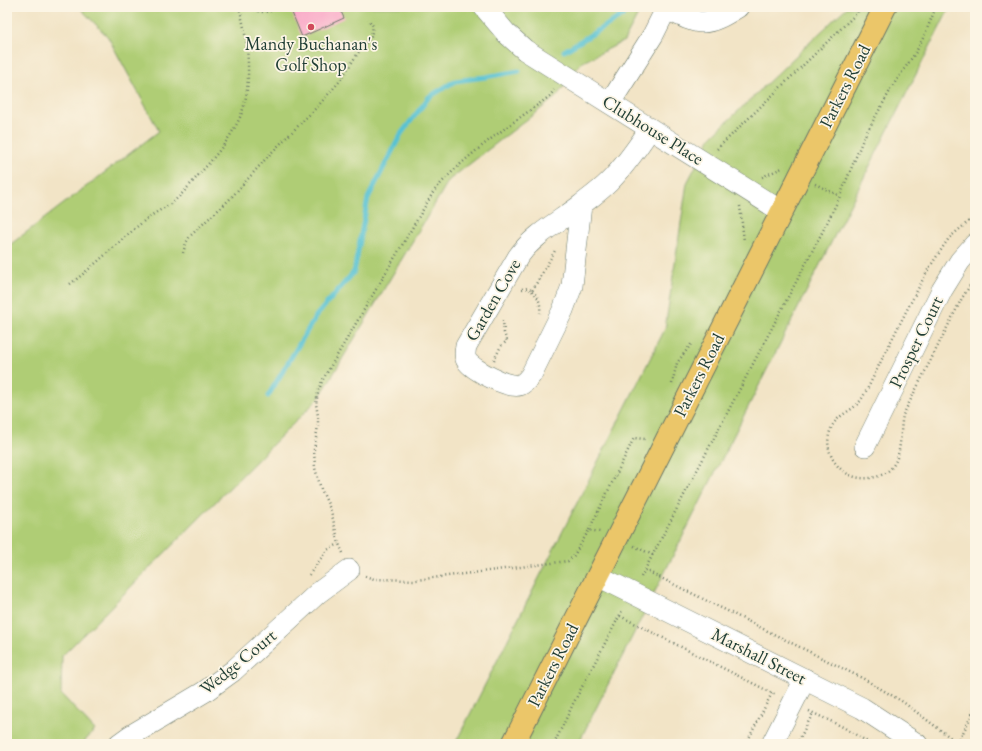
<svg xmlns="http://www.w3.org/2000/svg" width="982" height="751" font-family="'EB Garamond',serif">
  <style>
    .green { fill: #afcd74; stroke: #678554 }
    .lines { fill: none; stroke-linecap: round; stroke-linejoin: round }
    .stream { stroke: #58c2d3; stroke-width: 5 }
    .building { fill: #f9a8c7 }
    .minor-casing { stroke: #697767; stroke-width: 22 }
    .major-casing { stroke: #697767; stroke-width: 24 }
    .path { stroke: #697767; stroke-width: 2.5; stroke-dasharray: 1 3; stroke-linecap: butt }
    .minor { stroke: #fff; stroke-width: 21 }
    .major { stroke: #ebc669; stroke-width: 22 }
    .poi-dot { fill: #d1495b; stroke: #fcf5e5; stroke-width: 1.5 }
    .labels { text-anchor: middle; stroke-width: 3.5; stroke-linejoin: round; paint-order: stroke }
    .poi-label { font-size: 18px; fill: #1f3d34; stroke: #fcf5e5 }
    .street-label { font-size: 18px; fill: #1f3d34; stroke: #fcf5e5 }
  </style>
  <rect width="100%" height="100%" fill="#fcf5e5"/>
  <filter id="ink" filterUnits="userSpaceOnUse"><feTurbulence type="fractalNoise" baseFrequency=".025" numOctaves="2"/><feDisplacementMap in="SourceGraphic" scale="8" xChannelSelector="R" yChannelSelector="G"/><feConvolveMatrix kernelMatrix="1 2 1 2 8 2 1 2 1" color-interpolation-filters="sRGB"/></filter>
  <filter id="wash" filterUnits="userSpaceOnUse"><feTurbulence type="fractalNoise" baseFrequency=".012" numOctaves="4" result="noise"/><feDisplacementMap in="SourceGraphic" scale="16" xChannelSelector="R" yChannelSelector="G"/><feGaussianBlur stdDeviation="0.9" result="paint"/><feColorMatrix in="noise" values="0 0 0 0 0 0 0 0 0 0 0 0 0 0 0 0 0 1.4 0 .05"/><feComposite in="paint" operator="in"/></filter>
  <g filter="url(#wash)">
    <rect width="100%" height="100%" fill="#f2e4c6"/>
    <g class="green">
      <path d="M79 7H642L624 41 581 63 556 97 449 180 319 398 62 656 61 694 95 730 82 744H7V247L159 131 108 37Z"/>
      <path d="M847 7H950L578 744H455L665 329 687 183 711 137Z"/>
    </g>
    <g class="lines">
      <g class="stream">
        <path d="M564 51 622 16 627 7"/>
        <path d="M268 396 316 316 354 272 368 198 401 134 429 97 455 81 485 77 519 71"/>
      </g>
    </g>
    <g id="blocks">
      <path class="building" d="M292 7H339L344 18 302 37 290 8Z"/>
    </g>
  </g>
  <g filter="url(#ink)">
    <use href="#blocks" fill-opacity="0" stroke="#697767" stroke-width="1"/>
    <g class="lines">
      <defs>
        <g id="minor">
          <path d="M484 7 506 33 525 50 781 211"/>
          <path d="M666 9C676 13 693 23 703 22 715 22 728 13 738 7"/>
          <path d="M610 103 653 35 667 7"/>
          <path d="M581 205 572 286 563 310 531 375C528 379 525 383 520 385 509 389 473 370 467 361 464 357 465 351 466 346L518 257C534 234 559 222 581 205 590 198 601 190 609 182 625 166 638 147 650 129"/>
          <path d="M865 446 942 290 960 261 975 244"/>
          <path d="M598 576 862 708 917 744"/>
          <path d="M119 744 130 736 204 692 233 671 318 593 349 570"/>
          <path d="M772 744 805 679"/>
        </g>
        <path id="major" d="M513 744 885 7"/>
      </defs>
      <use href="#minor" class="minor-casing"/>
      <use href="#major" class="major-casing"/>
      <g class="path">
        <path d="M251 7C261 15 269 12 280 7"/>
        <path d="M756 10 761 7"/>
        <path d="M717 149 856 14 860 7"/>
        <path d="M762 177 782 168"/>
        <path d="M815 184 840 196"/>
        <path d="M740 206 744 241"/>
        <path d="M975 216 949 238 929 268C913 298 898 327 883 357 876 371 869 387 861 400 852 413 833 414 829 435 826 448 832 462 842 470 850 477 860 479 870 478 906 473 898 440 903 415L962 298 975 278"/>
        <path d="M183 253 186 243 190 236 229 200 271 153 318 106 339 82 358 53 371 37 373 26 368 19"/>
        <path d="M70 284C96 265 119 241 144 221 152 214 163 209 172 203 183 194 193 181 203 170 218 153 232 136 241 115 253 84 248 38 239 7"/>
        <path d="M522 289 528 288 532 291 556 249"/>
        <path d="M532 291C539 297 541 304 540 313"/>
        <path d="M494 360 501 346 507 341 504 333 503 320"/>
        <path d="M672 384 677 363 692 343"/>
        <path d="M589 530 634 438 645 439"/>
        <path d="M634 546 653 555"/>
        <path d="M343 553 339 544 331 511 321 489 315 468 314 449 318 426V416L316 404 318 393 322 381 434 191C467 153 510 125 550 96L554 90"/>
        <path d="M645 570 864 679 903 702 959 744"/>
        <path d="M309 575 327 550 339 544"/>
        <path d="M365 576 374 579 416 580 568 561 573 557 589 530 600 532"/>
        <path d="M641 577 826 225 840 196 864 137 894 84 916 52 925 34 936 7"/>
        <path d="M620 616 776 695"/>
        <path d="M809 711 843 727 871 744"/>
        <path d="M958 743 975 708"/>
        <path d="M95 744 102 741"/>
        <path d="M554 744 573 704 623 609"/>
        <path d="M746 744 772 693"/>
        <path d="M797 744 813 713"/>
      </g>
      <use href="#minor" class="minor"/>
      <use href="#major" class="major"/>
    </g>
  </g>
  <circle class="poi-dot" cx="311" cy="27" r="4"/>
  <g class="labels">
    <g class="poi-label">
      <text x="311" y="50">Mandy Buchanan's<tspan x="311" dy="21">Golf Shop</tspan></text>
    </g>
    <g class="street-label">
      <text transform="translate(845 86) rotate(-63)" y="6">Parkers Road</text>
      <text transform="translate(653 130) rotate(32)" y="6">Clubhouse Place</text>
      <text transform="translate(493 300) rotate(-60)" y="6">Garden Cove</text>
      <text transform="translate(916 342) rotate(-64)" y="6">Prosper Court</text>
      <text transform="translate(699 375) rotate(-63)" y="6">Parkers Road</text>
      <text transform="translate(759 656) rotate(27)" y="6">Marshall Street</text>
      <text transform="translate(238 662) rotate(-39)" y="6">Wedge Court</text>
      <text transform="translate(553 665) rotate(-63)" y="6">Parkers Road</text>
    </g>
  </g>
  <rect width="982" height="751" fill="none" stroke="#fcf5e5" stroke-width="24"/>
</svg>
